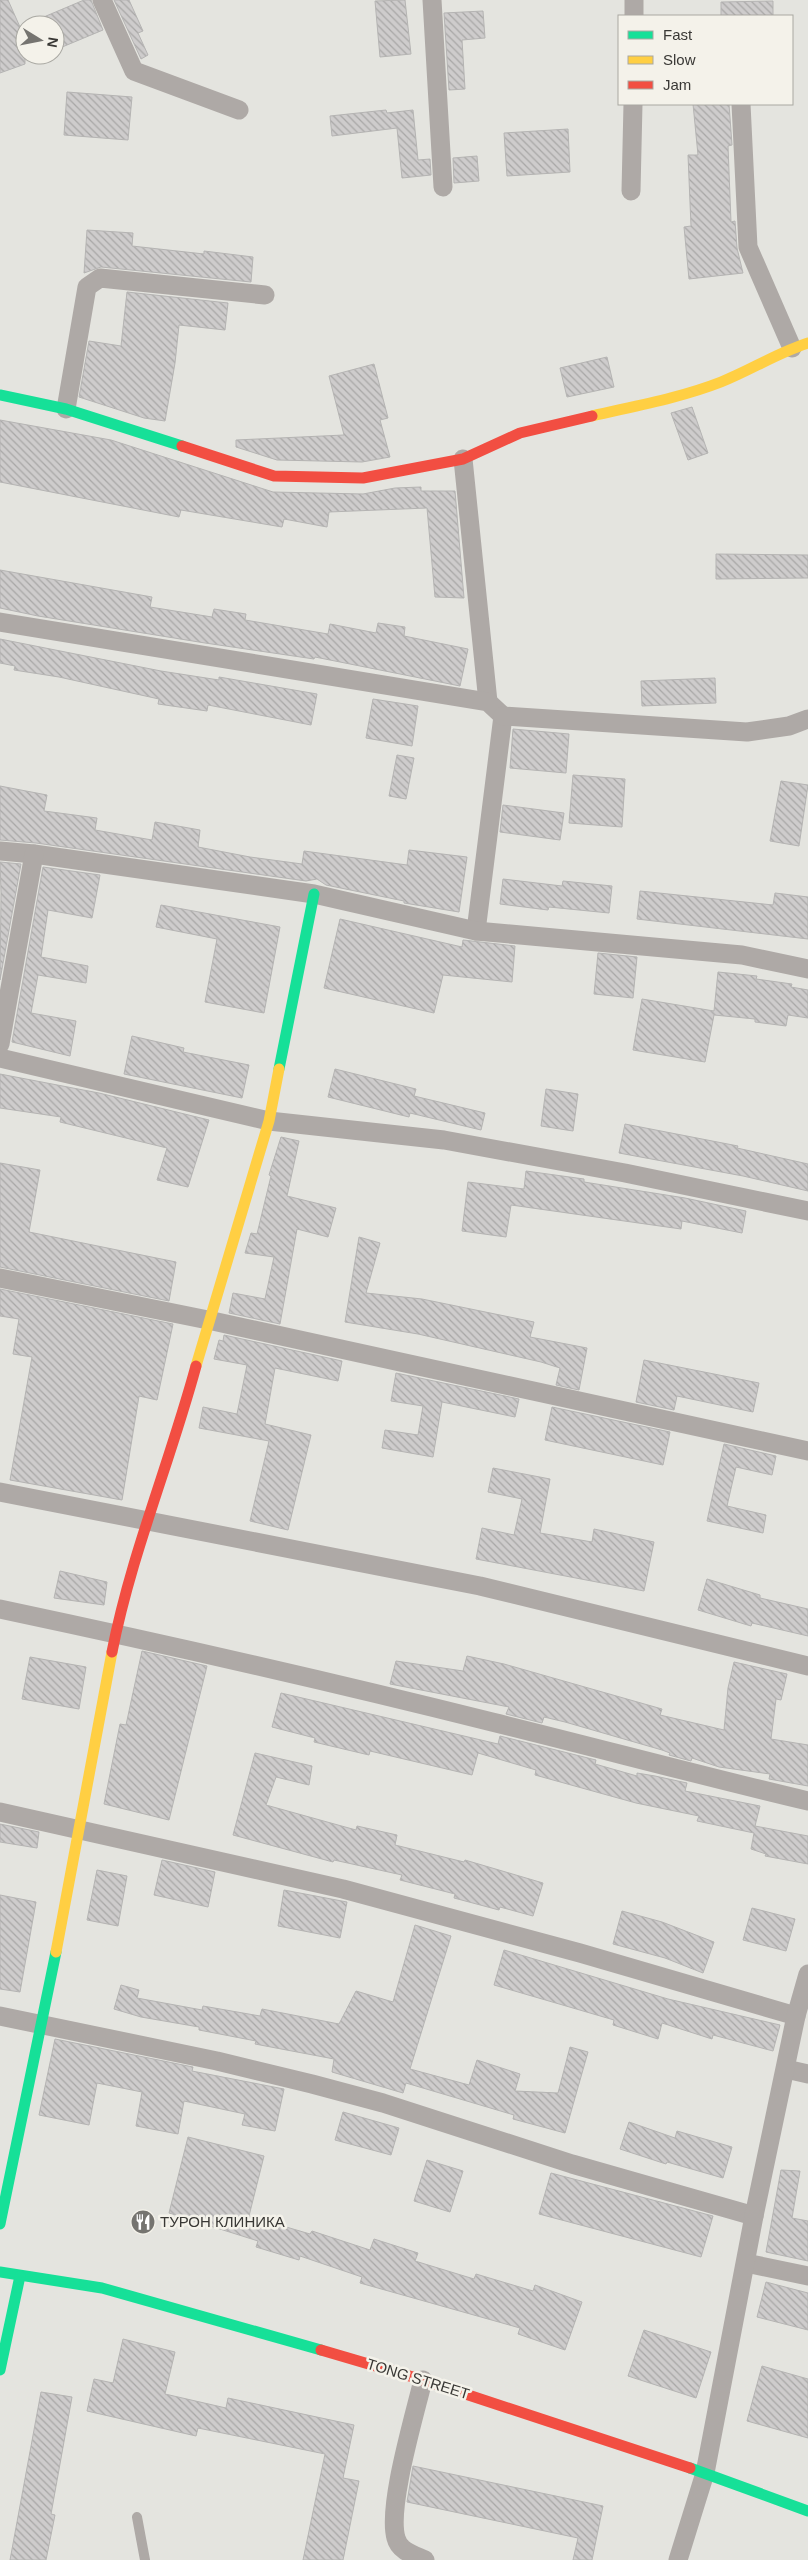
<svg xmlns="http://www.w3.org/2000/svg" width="808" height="2560" font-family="Helvetica,sans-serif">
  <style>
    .building { fill: url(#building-back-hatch); stroke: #b5b4b3 }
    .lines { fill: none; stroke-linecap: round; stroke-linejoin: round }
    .lane { stroke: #aea9a6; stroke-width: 10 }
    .street { stroke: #aea9a6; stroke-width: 19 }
    .fast { stroke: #16e098; stroke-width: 11 }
    .slow { stroke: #ffcf43; stroke-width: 11 }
    .jam { stroke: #f24e42; stroke-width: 11 }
    .labels { text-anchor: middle; stroke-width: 5; stroke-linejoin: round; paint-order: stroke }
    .poi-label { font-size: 15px; fill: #393835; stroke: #f4f2ea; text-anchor: start }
    .street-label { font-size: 15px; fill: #393835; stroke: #f4f2ea }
  </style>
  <defs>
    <pattern id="building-back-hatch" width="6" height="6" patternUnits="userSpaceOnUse" patternTransform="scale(1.25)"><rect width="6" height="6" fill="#cecccc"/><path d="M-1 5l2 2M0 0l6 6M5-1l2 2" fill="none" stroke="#a8a7a6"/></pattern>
  </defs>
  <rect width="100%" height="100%" fill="#e4e4df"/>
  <g class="building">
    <path d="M0 0H8L20 27 84 0H91L103 30 55 50V25H25V64L0 73Z"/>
    <path d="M114 0H129L143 31 138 33 148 55 141 59Z"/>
    <path d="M405 0 411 54 380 57 375 1Z"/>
    <path d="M773 1V16H721V2Z"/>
    <path d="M483 11 485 38 462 40 465 89 449 90 444 13Z"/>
    <path d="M67 92 132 97 128 140 64 135Z"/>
    <path d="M693 104H729L732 145 728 146 731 222 735 221 737 248 743 273 689 279 684 227 691 226 688 155H698Z"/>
    <path d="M386 110 387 113 413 110 418 160 430 159 431 175 402 178 397 128 332 136 330 116Z"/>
    <path d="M568 129 570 172 507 176 504 133Z"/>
    <path d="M477 156 479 181 454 183 453 158Z"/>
    <path d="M87 230 133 233 132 246 204 254V251L253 257 251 282 101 267 84 273Z"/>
    <path d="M127 292 228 303 225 330 179 325 175 363 165 421 144 418 79 397 89 341 121 346Z"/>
    <path d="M607 357 614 387 567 397 560 368Z"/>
    <path d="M374 364 388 418 380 420 390 457 362 462 277 460 236 447V440L344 435 329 376Z"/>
    <path d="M692 407 708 453 688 460 671 413Z"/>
    <path d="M0 420 111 440 273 492 363 494 395 488 421 487V491H455L464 598 435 597 427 508 329 512 327 527 284 519 282 527 181 510 179 517 0 482Z"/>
    <path d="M716 554 808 555V578L716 579Z"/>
    <path d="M0 570 152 597 150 607 212 617 214 609 246 614 245 620 328 634 330 624 376 633 378 623 405 627 404 636 468 649 460 686 315 657 314 659 205 643 38 616 0 608Z"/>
    <path d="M0 639 161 671 219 680V677L317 694 311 725 208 705 207 711 158 704 159 699 59 677 14 670 15 666 0 663Z"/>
    <path d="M715 678 716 703 642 706 641 681Z"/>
    <path d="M373 699 418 706 412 746 366 738Z"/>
    <path d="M513 729 569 734 566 773 510 768Z"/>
    <path d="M397 755 414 758 406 799 389 796Z"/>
    <path d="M573 775 625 779 622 827 569 823Z"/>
    <path d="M781 781 808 785 799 846 770 841Z"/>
    <path d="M0 786 47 795 44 811 97 818 95 830 152 840 155 822 200 830 198 847 250 857 302 864 304 851 407 865 409 850 467 857 459 912 404 903V901L326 885 317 879 306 881 36 843 0 840Z"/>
    <path d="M503 805 564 813 560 840 500 832Z"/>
    <path d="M0 862 21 864 0 980 1 893Z"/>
    <path d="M43 867 100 875 92 918 48 910 41 957 88 966 86 983 38 975 31 1013 76 1021 70 1056 12 1042Z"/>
    <path d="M503 879 562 886 563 881 612 886 609 913 549 907 548 910 500 904Z"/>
    <path d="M640 891 773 905 775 893 808 897V939L637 919Z"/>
    <path d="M161 905 280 927 264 1013 205 1002 217 939 156 927Z"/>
    <path d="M340 919 462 947 463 940 515 946 512 982 443 975 434 1013 324 988Z"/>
    <path d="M598 953 637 957 633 998 594 994Z"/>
    <path d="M718 972 757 976 756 979 792 984 791 987 808 990V1018L788 1015 786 1026 755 1022V1019L714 1015 705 1062 633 1050 642 999 714 1011Z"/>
    <path d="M132 1036 184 1048 183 1052 249 1065 242 1098 124 1074Z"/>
    <path d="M335 1069 416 1089 414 1096 485 1113 481 1130 410 1113 409 1117 328 1097Z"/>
    <path d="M0 1074 99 1093 209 1120 188 1187 157 1180 167 1148 60 1122 61 1117 0 1108Z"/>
    <path d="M546 1089 578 1094 573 1131 541 1126Z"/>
    <path d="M625 1124 738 1146 737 1148 808 1164V1191L743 1176 619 1153Z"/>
    <path d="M281 1137 299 1141 287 1196 336 1208 328 1237 297 1229 280 1324 229 1313 233 1293 265 1299 274 1257 245 1253 251 1233 257 1234 271 1176 269 1175Z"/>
    <path d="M0 1163 40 1170 29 1232 176 1262 169 1301 0 1267Z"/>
    <path d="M526 1171 584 1179V1182L685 1198 746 1211 742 1233 682 1221 681 1229 511 1205 506 1237 462 1231 468 1182 524 1189Z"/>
    <path d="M359 1237 380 1243 366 1293 422 1299 534 1322 530 1337 587 1348 579 1390 556 1385 560 1368 541 1362 418 1334 345 1322Z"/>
    <path d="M0 1289 173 1324 157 1400 139 1396 122 1500 10 1480 32 1357 13 1354 19 1319 0 1316Z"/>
    <path d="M224 1335 342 1361 338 1381 275 1368 265 1424 311 1435 288 1530 250 1521 269 1441 199 1428 203 1407 237 1414 247 1365 214 1359 219 1340 223 1341Z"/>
    <path d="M644 1360 759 1383 753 1412 677 1396 674 1410 636 1402Z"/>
    <path d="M396 1373 519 1399 515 1417 442 1402 433 1457 382 1448 385 1430 418 1435 423 1406 391 1401Z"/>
    <path d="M552 1407 670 1432 663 1465 545 1440Z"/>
    <path d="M724 1444 776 1456 772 1475 736 1467 727 1506 766 1515 763 1533 707 1521Z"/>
    <path d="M493 1468 550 1479 540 1533 592 1542 594 1529 654 1542 644 1591 476 1559 482 1528 514 1535 522 1499 488 1492Z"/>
    <path d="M60 1571 107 1582 104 1605 54 1598Z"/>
    <path d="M707 1579 760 1595V1598L808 1609V1636L752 1623 751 1626 698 1610Z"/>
    <path d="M142 1651 207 1666 169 1820 104 1804 120 1724 126 1725Z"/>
    <path d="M467 1656 504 1664 662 1709 660 1715 724 1730 728 1688 734 1662 787 1674 781 1700 776 1699 771 1739 808 1745V1786L769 1779 770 1774 719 1767 692 1758 691 1761 669 1755 670 1753 662 1750 565 1722 544 1717 542 1723 506 1714 509 1707 390 1684 396 1661 463 1671Z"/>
    <path d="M30 1657 86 1667 79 1709 22 1699Z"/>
    <path d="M281 1693 498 1744 500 1736 596 1760 595 1764 637 1776V1773L655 1776 687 1783 685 1791 760 1806 755 1826 808 1836V1864L765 1856 766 1854 751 1849 754 1833 697 1821 699 1816 636 1803 535 1775 536 1770 478 1753 472 1775 370 1751 369 1755 314 1742 315 1738 272 1727Z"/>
    <path d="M255 1753 312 1766 309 1785 276 1777 266 1805 356 1830 357 1826 397 1835 395 1845 464 1862 465 1860 543 1883 533 1916 500 1907 499 1910 454 1898 455 1894 400 1880 402 1875 334 1860 333 1862 233 1835Z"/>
    <path d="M0 1824 39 1832 37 1848 0 1842Z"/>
    <path d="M162 1860 215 1872 208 1907 154 1895Z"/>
    <path d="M97 1870 127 1876 118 1926 87 1920Z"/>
    <path d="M284 1890 347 1902 340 1938 278 1926Z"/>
    <path d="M0 1895 36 1902 20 1992 0 1989Z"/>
    <path d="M752 1908 795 1919 786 1951 743 1940Z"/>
    <path d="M622 1911 662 1922 714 1942 703 1973 665 1958 613 1944Z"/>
    <path d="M415 1925 451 1936 410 2069 469 2085 477 2060 520 2074 515 2091 558 2093 570 2047 588 2052 565 2133 513 2119 514 2115 406 2083 403 2093 332 2072 334 2059 255 2044 256 2041 199 2030V2027L141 2017 114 2009 121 1985 139 1990 137 1998 202 2010 203 2006 260 2016 262 2009 339 2024 356 1991 393 2002Z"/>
    <path d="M504 1950 668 1999 780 2025 773 2051 713 2035 712 2039 662 2023 658 2039 613 2025 614 2020 494 1985Z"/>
    <path d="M55 2039 193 2067 192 2071 284 2089 275 2131 242 2125 245 2114 184 2101 178 2134 136 2126 142 2092 97 2083 89 2125 39 2115Z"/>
    <path d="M343 2112 399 2128 391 2155 335 2140Z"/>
    <path d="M629 2122 675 2138 677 2131 732 2147 723 2178 667 2162 666 2164 620 2149Z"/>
    <path d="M188 2137 264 2156 249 2216 310 2234 312 2231 370 2250 374 2239 418 2253 415 2261 474 2279 476 2274 533 2291 535 2285 582 2302 565 2350 518 2334 520 2328 360 2283 362 2277 300 2256 299 2260 256 2247 258 2241 169 2213Z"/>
    <path d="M427 2160 463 2171 450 2212 414 2201Z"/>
    <path d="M781 2170 800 2171 792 2218 808 2221V2261L766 2252Z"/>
    <path d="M551 2173 713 2216 701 2257 539 2214Z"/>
    <path d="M766 2282 808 2293V2330L757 2317Z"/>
    <path d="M644 2330 711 2352 696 2398 628 2376Z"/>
    <path d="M123 2339 175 2352 165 2394 226 2408 228 2398 354 2425 343 2478 359 2481 343 2560H303L325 2454 198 2428 196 2436 87 2411 94 2379 113 2383Z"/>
    <path d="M762 2366 808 2379V2438L747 2421Z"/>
    <path d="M41 2392 72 2397 51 2514 55 2515 46 2560H10Z"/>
    <path d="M413 2466 603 2506 592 2560H573L578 2538 407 2502Z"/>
  </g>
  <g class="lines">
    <path class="lane" d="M137 2517 145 2560"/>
    <g class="street">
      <path d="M102 0 134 71 239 110"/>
      <path d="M432 0 443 187"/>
      <path d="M634 16V0"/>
      <path d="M741 104 748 247 792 348"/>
      <path d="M631 191 633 104"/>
      <path d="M66 409 87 287 100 278 265 295"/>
      <path d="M463 459 488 702"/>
      <path d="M0 622 488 702 503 716 476 931"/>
      <path d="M503 716 747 732 789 726 808 719"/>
      <path d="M0 851 34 854 314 894 476 931 742 955 808 969"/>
      <path d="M0 1044 34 854"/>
      <path d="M0 1058 269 1121 444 1140 625 1173 808 1211"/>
      <path d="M0 1278 208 1320 808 1451"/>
      <path d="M0 1492 480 1586 808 1666"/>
      <path d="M0 1609C165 1644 329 1681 492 1722 598 1748 702 1776 808 1801"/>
      <path d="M0 1812 343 1889 580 1953 796 2016"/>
      <path d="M0 2016 217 2061 312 2084 383 2103 572 2164 754 2216"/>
      <path d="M786 2069 808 2074"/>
      <path d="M746 2263 808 2276"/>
      <path d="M423 2380C415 2414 387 2507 396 2538 399 2551 414 2555 425 2560"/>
      <path d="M678 2560 705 2473 754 2216 796 2016 808 1974"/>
    </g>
    <g class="fast">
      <path d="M0 395 66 409 182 446"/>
      <path d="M279 1069 314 894"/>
      <path d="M0 2224 56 1952"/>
      <path d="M0 2272 102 2288 321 2350"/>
      <path d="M0 2370 20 2276"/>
      <path d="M690 2468 808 2511"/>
    </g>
    <g class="slow">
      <path d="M592 416C635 406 680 398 721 382 751 370 777 353 808 343"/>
      <path d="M196 1366 269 1121 279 1069"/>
      <path d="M56 1952 112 1652"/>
    </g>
    <g class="jam">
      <path d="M182 446 274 476 363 478 463 459 520 433 592 416"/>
      <path d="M112 1652C131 1555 170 1462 196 1366"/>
      <path d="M321 2350 423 2380 690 2468"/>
    </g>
  </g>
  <defs>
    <symbol id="restaurant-disc" viewBox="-11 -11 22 22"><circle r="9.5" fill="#757470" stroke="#f4f2ea"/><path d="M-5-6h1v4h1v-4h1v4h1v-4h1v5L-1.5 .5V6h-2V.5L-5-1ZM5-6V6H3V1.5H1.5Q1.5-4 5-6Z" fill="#fff"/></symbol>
  </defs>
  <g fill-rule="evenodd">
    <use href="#restaurant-disc" x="129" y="2208" width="28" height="28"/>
  </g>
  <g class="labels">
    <g class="poi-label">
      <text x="160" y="2227">ТУРОН КЛИНИКА</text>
    </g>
    <g class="street-label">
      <text transform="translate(418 2379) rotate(17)" y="5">TONG STREET</text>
    </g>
  </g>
  <rect x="618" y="15" width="175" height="90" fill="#f4f2ea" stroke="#a9a8a2"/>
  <rect x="628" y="31" width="25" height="8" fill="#16e098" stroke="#a9a8a2"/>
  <text x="663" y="40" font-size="15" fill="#393835">Fast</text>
  <rect x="628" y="56" width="25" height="8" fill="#ffcf43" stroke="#a9a8a2"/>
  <text x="663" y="65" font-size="15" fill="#393835">Slow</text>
  <rect x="628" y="81" width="25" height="8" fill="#f24e42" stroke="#a9a8a2"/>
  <text x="663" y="90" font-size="15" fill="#393835">Jam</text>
  <g transform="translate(40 40) rotate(100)"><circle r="24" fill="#f4f2ea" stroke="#a9a8a2"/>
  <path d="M0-4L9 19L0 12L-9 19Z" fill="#757470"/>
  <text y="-8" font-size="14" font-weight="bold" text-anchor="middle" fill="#393835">N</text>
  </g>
</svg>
